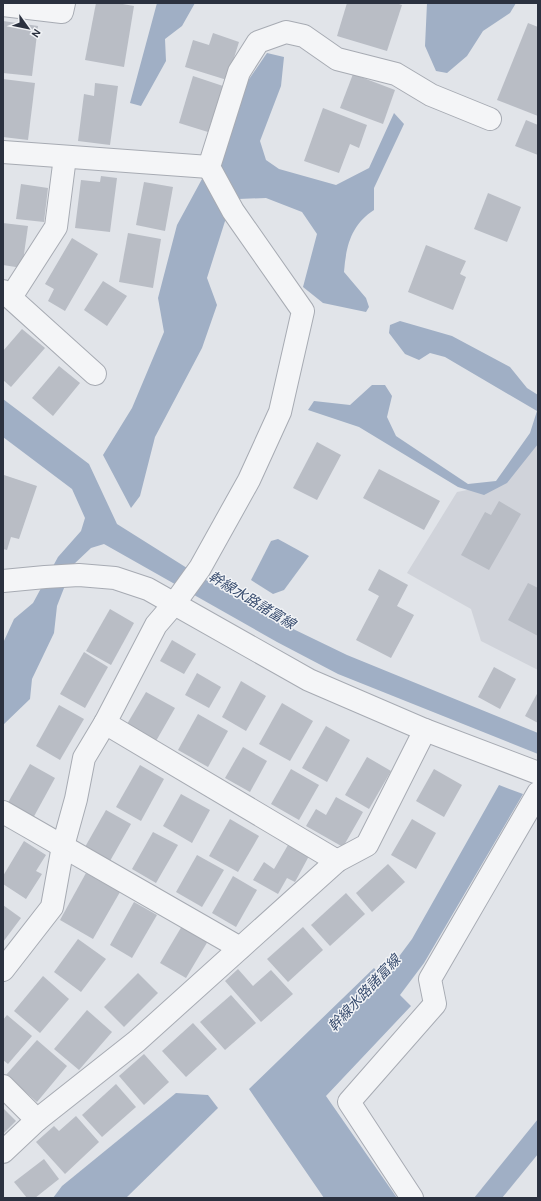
<svg xmlns="http://www.w3.org/2000/svg" width="541" height="1201" font-family="Karla,'Noto Sans JP',sans-serif">
  <style>
    .built { fill: #d0d3da }
    .water { fill: #a0afc5 }
    .building { fill: #b9bdc5 }
    .lines { fill: none; stroke-linecap: round; stroke-linejoin: round }
    .minor-casing { stroke: #a7abb3; stroke-width: 24 }
    .minor { stroke: #f4f5f7; stroke-width: 22 }
    .labels { text-anchor: middle; stroke-width: 3; stroke-linejoin: round; paint-order: stroke }
    .water-label { font-size: 14px; font-style: italic; fill: #394d6f; stroke: #f1f3f6 }
  </style>
  <rect width="100%" height="100%" fill="#e1e4e9"/>
  <path class="built" d="M538 439V670L481 641 471 609 407 573 457 492 503 483Z"/>
  <g class="water">
    <path d="M157 3H195L182 26 165 39 166 61 141 106 130 103Z"/>
    <path d="M427 3H516L510 13 483 31 467 56 447 73 436 71 425 46Z"/>
    <path d="M267 53 284 57 281 86 260 141 266 160 279 169 336 185 369 168 394 113 404 124 374 188V210C351 225 346 246 344 272L366 298 369 307 366 312 323 303 303 287 317 234 302 212 266 198 238 199 226 218 207 278 217 305 202 348 155 437 140 496 131 508 103 455 132 408 164 332 158 298 177 225 202 179 221 165 243 88Z"/>
    <path d="M400 321 452 336 510 367 527 388 538 395V444L507 483 484 495 458 487 359 427 308 410 314 401 350 405 372 385H385L392 396 387 417 396 436 468 484 496 481 530 433 537 411 445 357 430 353 419 360 405 354 389 333 390 325Z"/>
    <path d="M3 399 89 464 117 524 214 585 287 626 347 655 538 733V754L338 674 277 642 104 544 91 548 73 565 57 606 54 633 32 679 30 699 3 725V643L14 619 33 603 58 557 81 531 85 518 72 489 3 437Z"/>
    <path d="M278 539 309 556 284 590 273 594 251 580 271 541Z"/>
    <path d="M499 785 523 794 424 963 400 995 411 1006 326 1096 397 1198H324L249 1089 374 968 383 978 412 939Z"/>
    <path d="M176 1093 208 1095 218 1108 126 1198H53L62 1186Z"/>
    <path d="M538 1119V1154L502 1198H474Z"/>
  </g>
  <g class="building">
    <path d="M96 3H117L134 6 124 67 85 60Z"/>
    <path d="M347 3H396L402 5 387 51 337 36Z"/>
    <path d="M3 21 38 26 32 76 3 73Z"/>
    <path d="M528 23 538 27V116L497 100Z"/>
    <path d="M213 33 239 42 227 80 185 67 193 40 209 45Z"/>
    <path d="M353 74 395 90 383 124 340 108Z"/>
    <path d="M193 76 223 86 208 132 179 123Z"/>
    <path d="M3 79 35 83 28 140 3 137Z"/>
    <path d="M95 83 118 86 110 145 78 141 84 94 94 96Z"/>
    <path d="M323 108 367 125 359 148 350 144 339 173 304 161Z"/>
    <path d="M526 120 538 125V155L515 146Z"/>
    <path d="M101 176 117 178 110 232 75 228 81 180 100 182Z"/>
    <path d="M144 182 173 187 165 231 136 225Z"/>
    <path d="M21 184 48 188 44 222 16 219Z"/>
    <path d="M488 193 521 207 507 242 474 229Z"/>
    <path d="M3 223 28 226 22 268 3 265Z"/>
    <path d="M128 233 161 239 153 288 119 282Z"/>
    <path d="M72 238 98 254 65 311 48 301 54 289 45 284Z"/>
    <path d="M426 245 466 261 460 274 466 277 453 310 408 292Z"/>
    <path d="M103 281 127 296 107 326 84 310Z"/>
    <path d="M22 329 45 348 11 387 3 380V351Z"/>
    <path d="M59 366 80 383 53 416 32 398Z"/>
    <path d="M317 442 341 455 317 500 293 488Z"/>
    <path d="M379 469 440 501 424 530 363 498Z"/>
    <path d="M4 475 37 486 19 539 11 537 7 550 3 549Z"/>
    <path d="M499 501 521 514 489 570 461 555 485 512 491 515Z"/>
    <path d="M379 569 408 585 397 606 414 615 391 658 356 640 379 596 368 590Z"/>
    <path d="M528 583 538 588V636L508 620Z"/>
    <path d="M110 609 134 623 111 665 86 651Z"/>
    <path d="M172 640 196 654 184 674 160 661Z"/>
    <path d="M84 652 108 667 85 708 60 694Z"/>
    <path d="M494 667 516 679 500 709 478 697Z"/>
    <path d="M197 673 221 687 209 708 185 695Z"/>
    <path d="M241 681 266 696 246 731 222 717Z"/>
    <path d="M146 692 175 708 156 741 127 724Z"/>
    <path d="M538 692V723L525 716Z"/>
    <path d="M282 703 313 721 290 761 259 744Z"/>
    <path d="M59 705 84 719 60 760 36 746Z"/>
    <path d="M198 714 228 731 208 767 178 750Z"/>
    <path d="M326 726 350 740 327 782 302 768Z"/>
    <path d="M243 747 267 761 250 792 225 778Z"/>
    <path d="M367 757 391 771 369 809 345 795Z"/>
    <path d="M30 764 55 778 32 820 6 806Z"/>
    <path d="M140 765 164 779 141 821 116 807Z"/>
    <path d="M291 769 319 785 299 820 271 804Z"/>
    <path d="M434 769 462 785 444 817 416 801Z"/>
    <path d="M181 794 210 810 192 843 163 826Z"/>
    <path d="M336 797 363 812 343 847 306 826 316 809 326 815Z"/>
    <path d="M106 810 131 824 110 861 85 847Z"/>
    <path d="M230 819 259 836 238 872 209 856Z"/>
    <path d="M412 819 436 833 416 869 391 855Z"/>
    <path d="M153 832 178 845 156 883 132 869Z"/>
    <path d="M24 841 46 855 36 871 42 874 26 899 3 884V876Z"/>
    <path d="M288 845 309 856 295 882 287 878 278 894 253 880 264 862 274 869Z"/>
    <path d="M197 855 224 870 202 907 176 892Z"/>
    <path d="M388 864 405 882 372 912 356 893Z"/>
    <path d="M86 873 120 892 93 939 60 920Z"/>
    <path d="M233 876 257 890 236 927 212 913Z"/>
    <path d="M346 893 365 914 330 946 311 925Z"/>
    <path d="M134 902 157 915 132 958 110 945Z"/>
    <path d="M3 905 21 918 3 942Z"/>
    <path d="M182 926 208 941 186 978 160 963Z"/>
    <path d="M303 927 323 950 288 982 267 959Z"/>
    <path d="M78 939 106 959 81 992 54 972Z"/>
    <path d="M238 969 253 986 271 970 293 994 261 1022 225 981Z"/>
    <path d="M138 973 158 993 124 1027 104 1007Z"/>
    <path d="M43 976 69 999 40 1033 14 1011Z"/>
    <path d="M231 995 256 1023 225 1050 200 1022Z"/>
    <path d="M87 1010 112 1032 79 1070 54 1049Z"/>
    <path d="M7 1015 32 1036 8 1064 3 1060V1020Z"/>
    <path d="M193 1023 217 1049 186 1077 162 1051Z"/>
    <path d="M37 1040 67 1066 37 1102 6 1075Z"/>
    <path d="M144 1054 169 1082 144 1105 119 1076Z"/>
    <path d="M116 1084 136 1107 102 1137 82 1115Z"/>
    <path d="M3 1108 16 1121 3 1134Z"/>
    <path d="M76 1116 99 1142 65 1174 36 1142 54 1126 59 1131Z"/>
    <path d="M44 1159 59 1179 35 1198H27L14 1182Z"/>
  </g>
  <g class="lines">
    <defs>
      <g id="minor">
        <path d="M3 5 62 12 64 3"/>
        <path d="M3 152 209 167"/>
        <path d="M3 291 95 374"/>
        <path d="M11 297 56 227 65 157"/>
        <path d="M3 581 45 577 79 575 115 578 148 589 309 680 425 730 538 773"/>
        <path d="M105 723 337 861"/>
        <path d="M3 812 240 948"/>
        <path d="M3 970 52 907 63 846 76 799 84 758 105 723 156 625 174 604 200 568 249 480 280 412 303 311 233 211 209 167 239 72 258 42 286 32 304 36 337 59 396 74 431 95 490 119"/>
        <path d="M3 1086 37 1120 137 1041 337 861 367 845 425 730"/>
        <path d="M3 1152 37 1120"/>
        <path d="M412 1198 349 1102 435 1004 430 979 538 793"/>
      </g>
    </defs>
    <use href="#minor" class="minor-casing"/>
    <use href="#minor" class="minor"/>
  </g>
  <g class="labels">
    <g class="water-label">
      <text transform="translate(252 600) rotate(31)" y="5">幹線水路諸富線</text>
      <text transform="translate(364 993) rotate(-47)" y="5">幹線水路諸富線</text>
    </g>
  </g>
  <rect width="541" height="1201" fill="none" stroke="#2b313f" stroke-width="8"/>
  <g transform="translate(28 28) rotate(123)" stroke="#f1f3f6" stroke-width="3" paint-order="stroke">
  <path d="M0-3L7 15L0 10L-7 15Z" fill="#2b313f"/>
  <text y="-6" font-size="11" font-weight="bold" text-anchor="middle" fill="#2b313f">N</text>
  </g>
</svg>
